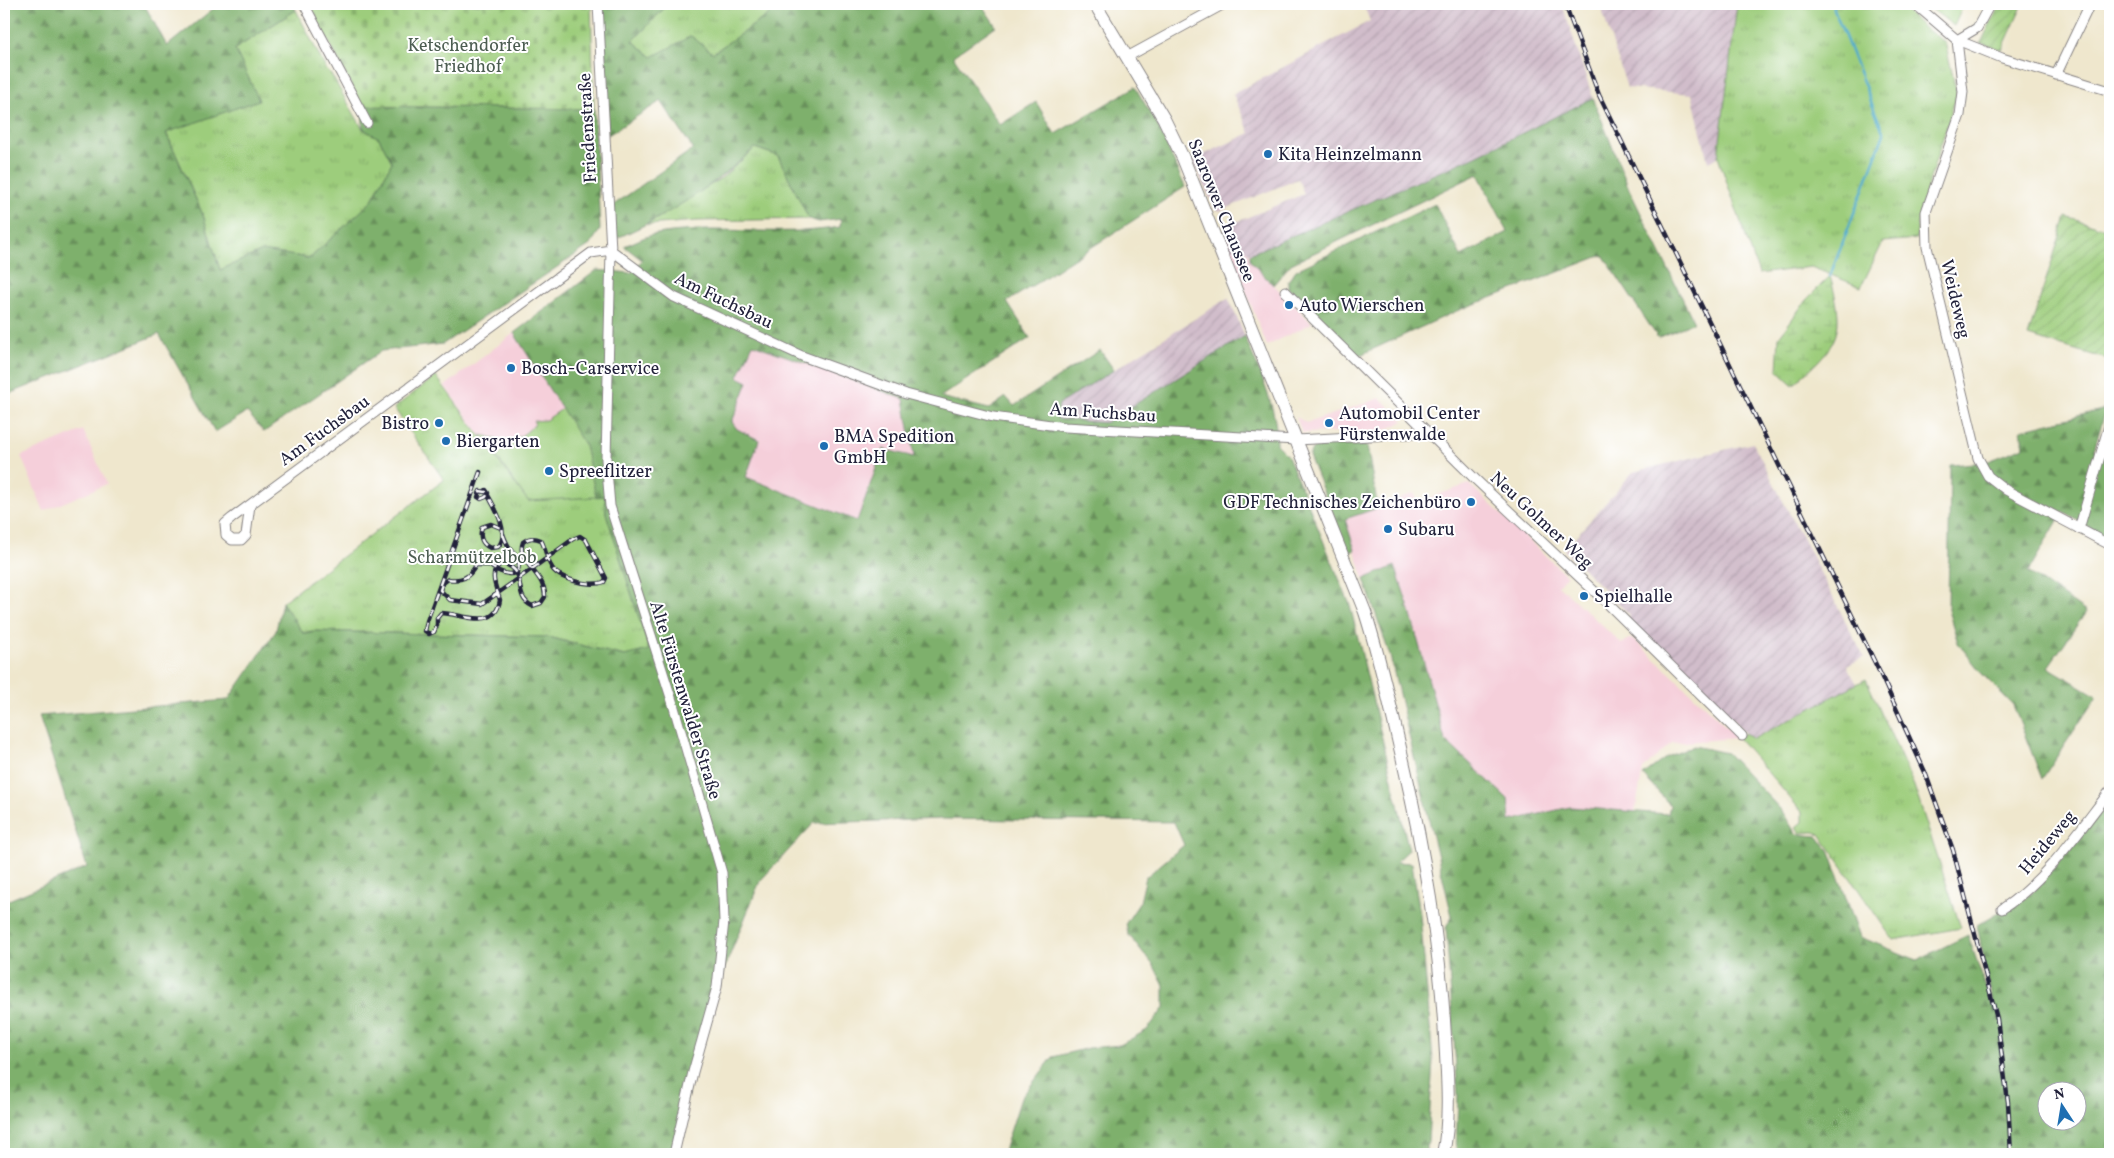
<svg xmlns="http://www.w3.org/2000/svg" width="2114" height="1158" font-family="Vollkorn,serif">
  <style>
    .built { fill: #f5cfda }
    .industrial { fill: url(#industrial-furrows) }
    .grass { fill: url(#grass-tufts); stroke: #60785c }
    .forest { fill: url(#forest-firs); stroke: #506954; fill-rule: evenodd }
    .wetland { fill: url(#wetland-marsh); stroke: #60785c }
    .cemetery { fill: url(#cemetery-stones); stroke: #60785c }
    .garden { fill: url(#garden-furrows); stroke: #60785c }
    .pitch { fill: #9dcd7c; stroke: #60785c }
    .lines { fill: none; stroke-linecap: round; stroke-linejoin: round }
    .stream { stroke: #4eabcc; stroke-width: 2.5 }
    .street-casing { stroke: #888484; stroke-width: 11 }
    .secondary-casing { stroke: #888484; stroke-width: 14 }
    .street { stroke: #fff; stroke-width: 9 }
    .secondary { stroke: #fff; stroke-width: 12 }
    .rail-casing { stroke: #22223b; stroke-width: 4.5 }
    .rail { stroke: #fff; stroke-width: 2.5; stroke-dasharray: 8; stroke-linecap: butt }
    .poi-dot { fill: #1f6fb2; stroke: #fff; stroke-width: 2 }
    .labels { text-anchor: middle; stroke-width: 4; stroke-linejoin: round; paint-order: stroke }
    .park-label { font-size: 18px; fill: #4d5e52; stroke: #fff }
    .street-label { font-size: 18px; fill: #22223b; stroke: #fff }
    .poi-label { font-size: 18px; fill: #22223b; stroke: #fff; text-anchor: start }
  </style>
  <defs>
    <pattern id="industrial-furrows" width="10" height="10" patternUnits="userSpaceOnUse" patternTransform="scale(1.25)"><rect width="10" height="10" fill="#d1bdcb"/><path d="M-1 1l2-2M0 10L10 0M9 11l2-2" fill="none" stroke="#b3a2af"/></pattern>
    <pattern id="grass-tufts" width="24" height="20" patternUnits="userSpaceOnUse" patternTransform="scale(1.25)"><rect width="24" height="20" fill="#9dcd7c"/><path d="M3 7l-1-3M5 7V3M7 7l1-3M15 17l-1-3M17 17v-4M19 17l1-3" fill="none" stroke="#87b06c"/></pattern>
    <pattern id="forest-firs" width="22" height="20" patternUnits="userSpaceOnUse" patternTransform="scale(1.25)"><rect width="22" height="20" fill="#7eb06c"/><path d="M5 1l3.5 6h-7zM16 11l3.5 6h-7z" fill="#678f5a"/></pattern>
    <pattern id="wetland-marsh" width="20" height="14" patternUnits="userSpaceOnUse" patternTransform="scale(1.25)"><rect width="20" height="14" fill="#9dcd7c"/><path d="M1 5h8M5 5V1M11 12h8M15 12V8" fill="none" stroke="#87b06c"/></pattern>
    <pattern id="cemetery-stones" width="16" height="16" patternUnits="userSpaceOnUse" patternTransform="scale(1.25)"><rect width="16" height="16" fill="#9dcd7c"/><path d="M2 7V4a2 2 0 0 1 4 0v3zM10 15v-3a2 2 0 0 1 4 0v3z" fill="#87b06c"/></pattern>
    <pattern id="garden-furrows" width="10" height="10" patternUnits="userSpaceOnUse" patternTransform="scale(1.25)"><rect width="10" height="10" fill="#9dcd7c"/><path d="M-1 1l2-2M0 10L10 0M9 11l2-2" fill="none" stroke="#87b06c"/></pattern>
  </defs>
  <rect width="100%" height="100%" fill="#fff"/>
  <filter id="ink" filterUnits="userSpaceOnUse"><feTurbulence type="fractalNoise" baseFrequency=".02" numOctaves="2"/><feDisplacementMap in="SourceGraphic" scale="10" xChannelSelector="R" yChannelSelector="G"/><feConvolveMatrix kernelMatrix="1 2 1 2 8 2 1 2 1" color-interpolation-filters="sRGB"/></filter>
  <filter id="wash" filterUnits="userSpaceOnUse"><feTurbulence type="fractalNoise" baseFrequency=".0096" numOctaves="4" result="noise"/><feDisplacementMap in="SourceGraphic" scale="20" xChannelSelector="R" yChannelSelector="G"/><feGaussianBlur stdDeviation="1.12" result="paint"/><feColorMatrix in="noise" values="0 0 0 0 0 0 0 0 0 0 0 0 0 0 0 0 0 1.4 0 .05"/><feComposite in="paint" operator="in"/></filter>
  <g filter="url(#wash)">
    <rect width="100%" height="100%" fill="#efe7cd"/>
    <g class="built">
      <path d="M1241 247 1249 254 1250 261 1312 323 1267 346 1230 250Z"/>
      <path d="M514 333 585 446 528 501 445 386Z"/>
      <path d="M753 344 904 399 915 457 883 449 857 521 746 477 759 440 737 429 732 422 748 382 738 378Z"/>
      <path d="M1380 398 1404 421 1383 431 1302 433 1296 417 1307 423Z"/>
      <path d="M83 430 107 484 44 511 21 456Z"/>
      <path d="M1469 484 1567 576 1558 585 1622 644 1629 639 1635 640 1738 738 1672 743 1643 769 1635 812 1570 807 1510 822 1508 799 1445 740 1395 566 1364 579 1345 519 1414 493 1417 502Z"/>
    </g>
    <g class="industrial">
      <path d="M1363 4H1562L1593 98 1476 156 1250 254 1241 247 1230 250 1224 227 1304 194 1298 179 1220 211 1215 209 1192 160 1250 133 1233 94 1370 21Z"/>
      <path d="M1600 4H1737L1718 157 1708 162 1692 94 1627 88Z"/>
      <path d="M1228 298 1245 336 1105 423 1057 419 1059 404Z"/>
      <path d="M1753 443 1864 657 1847 666 1857 684 1752 739 1627 618 1630 615 1564 550 1633 472Z"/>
    </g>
    <g class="grass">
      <path d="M668 4H784L713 53 652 57 633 41Z"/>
      <path d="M1737 4H1899L1923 27 1945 42 1957 94 1920 210 1916 239 1883 242 1861 287 1811 267 1759 274 1718 157Z"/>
      <path d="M1925 4H1964L1954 26Z"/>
      <path d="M296 10 326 69 332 76 363 129 379 138 392 162 371 202 310 258 262 252 220 270 203 215 166 132 258 100 235 49Z"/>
      <path d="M755 148 778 156 809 219 697 221 647 225 723 177Z"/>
      <path d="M436 376 528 501 605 496 606 513 649 650 625 656 548 637 313 631 303 633 282 602 444 480 394 408Z"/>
      <path d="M1866 679 1914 786 1961 928 1893 940 1820 834 1814 832 1800 833 1796 827 1802 822V812L1738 738 1745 733 1753 739Z"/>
    </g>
    <g class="forest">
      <path d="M4 4H144L167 46 219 4H293L296 10 235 49 259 100 166 133 203 215 220 270 262 251 310 258 371 202 392 162 379 138 363 129 362 106 594 109 600 230 590 245 443 344 381 351 264 432 247 412 215 432 159 334 4 396Z"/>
      <path d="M603 4H668L633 41 652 57 691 36 713 53 784 4H981L996 26 953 56 1000 125 1036 102 1055 134 1135 87 1158 126 1185 187 1007 302 1030 338 940 397 989 409 1006 397 1014 406 1100 350 1114 370 1059 404 1057 419 1105 423 1245 336C1258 370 1278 408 1277 445L1288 456 1350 605 1409 850 1396 862 1412 863 1420 914 1433 1060 1428 1141 1425 1154H1003L1021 1098 1053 1057 1088 1048 1120 1045 1147 1030 1164 1008V986L1154 966 1128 934 1126 923 1140 902 1146 877 1184 845 1174 822 943 819 814 823 760 881 714 994 671 1154H4V902L87 867 39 716 228 700 276 631 282 602 303 633 313 631 548 637 624 656 649 650 606 513 605 496 596 497 585 446 514 333 597 270 631 273 642 260 624 246C633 243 643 237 652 235 712 223 778 238 840 227L841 219 819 222 809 219 778 156 755 148C714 185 668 216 617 238L614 233 612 206 693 149 661 101 608 135ZM753 344 904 399 914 457 883 449 857 521 746 477 759 440 737 429 732 422 748 382 738 377Z"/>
      <path d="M1593 98 1629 189 1694 322 1658 338 1603 255 1459 310 1358 356 1288 288V281L1296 270 1435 204 1461 256 1508 232 1478 174 1291 264 1273 285 1250 261V254L1476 156Z"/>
      <path d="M2106 409 2094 450 2110 457V539L2063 512 2028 572 2086 612 2048 667 2097 696 2042 779 2013 705 1983 675 1958 643 1948 610 1950 465 1986 462 2024 447 2021 430Z"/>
      <path d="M1323 445 1367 446 1378 508 1345 519 1355 550 1348 553 1309 456 1313 448Z"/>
      <path d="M1395 566 1409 608 1445 740 1508 799 1510 821 1570 807 1668 814 1670 805 1643 775 1667 757 1694 746 1727 753 1782 811 1796 834 1817 836 1829 850 1860 937 1917 960 1968 935 1995 1014 1977 925 2032 893 2110 801V1154H1456L1458 1096 1446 928 1452 916 1390 656 1364 579ZM2046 1090H2076V1120H2046Z"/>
    </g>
    <path class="wetland" d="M1830 276C1847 336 1838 344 1793 385L1777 370 1779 337 1806 300Z"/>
    <path class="cemetery" d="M309 4H591L594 109 362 106Z"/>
    <g class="garden">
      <path d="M2000 4H2023L2002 50 1981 43Z"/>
      <path d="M2066 217 2110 230V360L2028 336Z"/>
    </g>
    <path class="pitch" d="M562 409 585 446 596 497 528 501 481 435C490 436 496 440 504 441 516 442 528 431 535 424L533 421 546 420Z"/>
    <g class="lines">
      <path class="stream" d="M1830 276 1884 134 1832 4"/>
    </g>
  </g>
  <g filter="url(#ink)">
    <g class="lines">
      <defs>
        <g id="street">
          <path d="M304 4 367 123"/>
          <path d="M598 4 611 250 606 459 610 506 673 704 722 873 724 921 717 987 693 1072 674 1154"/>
          <path d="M1915 4 1957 40 2002 58 2110 91"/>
          <path d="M1990 4 1977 28 1957 40 1963 92 1960 115 1926 212 1927 247 1978 458 1988 476 2006 490 2110 545"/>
          <path d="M1127 57 1224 4"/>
          <path d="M2056 75 2090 4"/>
          <path d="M1285 291 1474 478 1609 605 1742 736"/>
          <path d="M250 505 246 535 241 540H232L226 535 225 524 232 518 591 253 611 250 674 297 802 356 906 394 993 417 1065 427 1296 440 1427 433"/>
          <path d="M2079 529 2110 422"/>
          <path d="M2002 909C2046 880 2078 832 2110 791"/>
        </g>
        <path id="secondary" d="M1095 4 1164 119 1183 158 1365 612C1380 658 1390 705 1401 752 1423 846 1440 940 1445 1037 1447 1075 1451 1117 1443 1154"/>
      </defs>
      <use href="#street" class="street-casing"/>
      <use href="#secondary" class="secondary-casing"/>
      <use href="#street" class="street"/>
      <use href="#secondary" class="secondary"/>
      <defs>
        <g id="rail">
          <path d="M1565 4 1599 95 1880 673 1925 772 1953 850 1997 1019 2008 1102 2011 1154"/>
          <path d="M480 472 427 621 425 631 429 634 434 632 437 625V618L441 613C461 613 495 632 500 600 496 588 487 570 503 563 530 572 511 595 532 606L541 603 545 597C546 573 515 563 523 542 529 537 534 537 541 540 546 549 546 558 551 566 557 580 591 587 604 582L606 578 586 540 580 536 573 539C543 561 513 583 482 604L450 600 440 590 442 584 448 579C462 581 469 578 476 565H489C498 573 524 583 518 559 516 554 512 551 509 547 505 541 503 534 501 528L491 524 482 527C479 536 481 544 490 548L498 547C511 533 494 506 486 492L480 491 478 497 481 499 486 497 488 493 486 490"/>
        </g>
      </defs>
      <use href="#rail" class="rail-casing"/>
      <use href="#rail" class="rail"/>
    </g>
  </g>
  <g class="poi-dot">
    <circle cx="1268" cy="154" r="5"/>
    <circle cx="1289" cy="305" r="5"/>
    <circle cx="511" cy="368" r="5"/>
    <circle cx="439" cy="423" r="5"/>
    <circle cx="1329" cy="423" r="5"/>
    <circle cx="446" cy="441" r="5"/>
    <circle cx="824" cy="446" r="5"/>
    <circle cx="549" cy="471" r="5"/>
    <circle cx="1471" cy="502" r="5"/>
    <circle cx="1388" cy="529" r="5"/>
    <circle cx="1584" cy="596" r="5"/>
  </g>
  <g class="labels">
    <g class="park-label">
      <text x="468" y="51">Ketschendorfer<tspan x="468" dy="21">Friedhof</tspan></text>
      <text x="472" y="563">Scharmützelbob</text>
    </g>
    <g class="street-label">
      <text transform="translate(587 128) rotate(-93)" y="6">Friedenstraße</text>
      <text transform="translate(1222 210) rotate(68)" y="6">Saarower Chaussee</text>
      <text transform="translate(1956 299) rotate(77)" y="6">Weideweg</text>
      <text transform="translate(724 300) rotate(26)" y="6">Am Fuchsbau</text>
      <text transform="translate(1103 412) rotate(4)" y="6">Am Fuchsbau</text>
      <text transform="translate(324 430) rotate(-36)" y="6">Am Fuchsbau</text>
      <text transform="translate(1542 520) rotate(43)" y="6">Neu Golmer Weg</text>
      <text transform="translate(686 700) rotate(73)" y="6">Alte Fürstenwalder Straße</text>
      <text transform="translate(2047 842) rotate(-50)" y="6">Heideweg</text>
    </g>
    <g class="poi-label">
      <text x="1278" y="160">Kita Heinzelmann</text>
      <text x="1299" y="311">Auto Wierschen</text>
      <text x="521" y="374">Bosch-Carservice</text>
      <text x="1339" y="419">Automobil Center<tspan x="1339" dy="21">Fürstenwalde</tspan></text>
      <text x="429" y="429" text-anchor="end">Bistro</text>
      <text x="834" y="442">BMA Spedition<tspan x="834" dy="21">GmbH</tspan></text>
      <text x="456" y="447">Biergarten</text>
      <text x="559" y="477">Spreeflitzer</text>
      <text x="1461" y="508" text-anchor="end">GDF Technisches Zeichenbüro</text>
      <text x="1398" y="535">Subaru</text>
      <text x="1594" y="602">Spielhalle</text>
    </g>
  </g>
  <rect width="2114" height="1158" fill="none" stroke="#fff" stroke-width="20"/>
  <g transform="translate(2062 1106) rotate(348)"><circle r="24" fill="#ffffff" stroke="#a7a7b1"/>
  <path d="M0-4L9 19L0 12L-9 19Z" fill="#1f6fb2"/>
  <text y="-8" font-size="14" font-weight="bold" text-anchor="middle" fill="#22223b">N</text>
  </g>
</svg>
